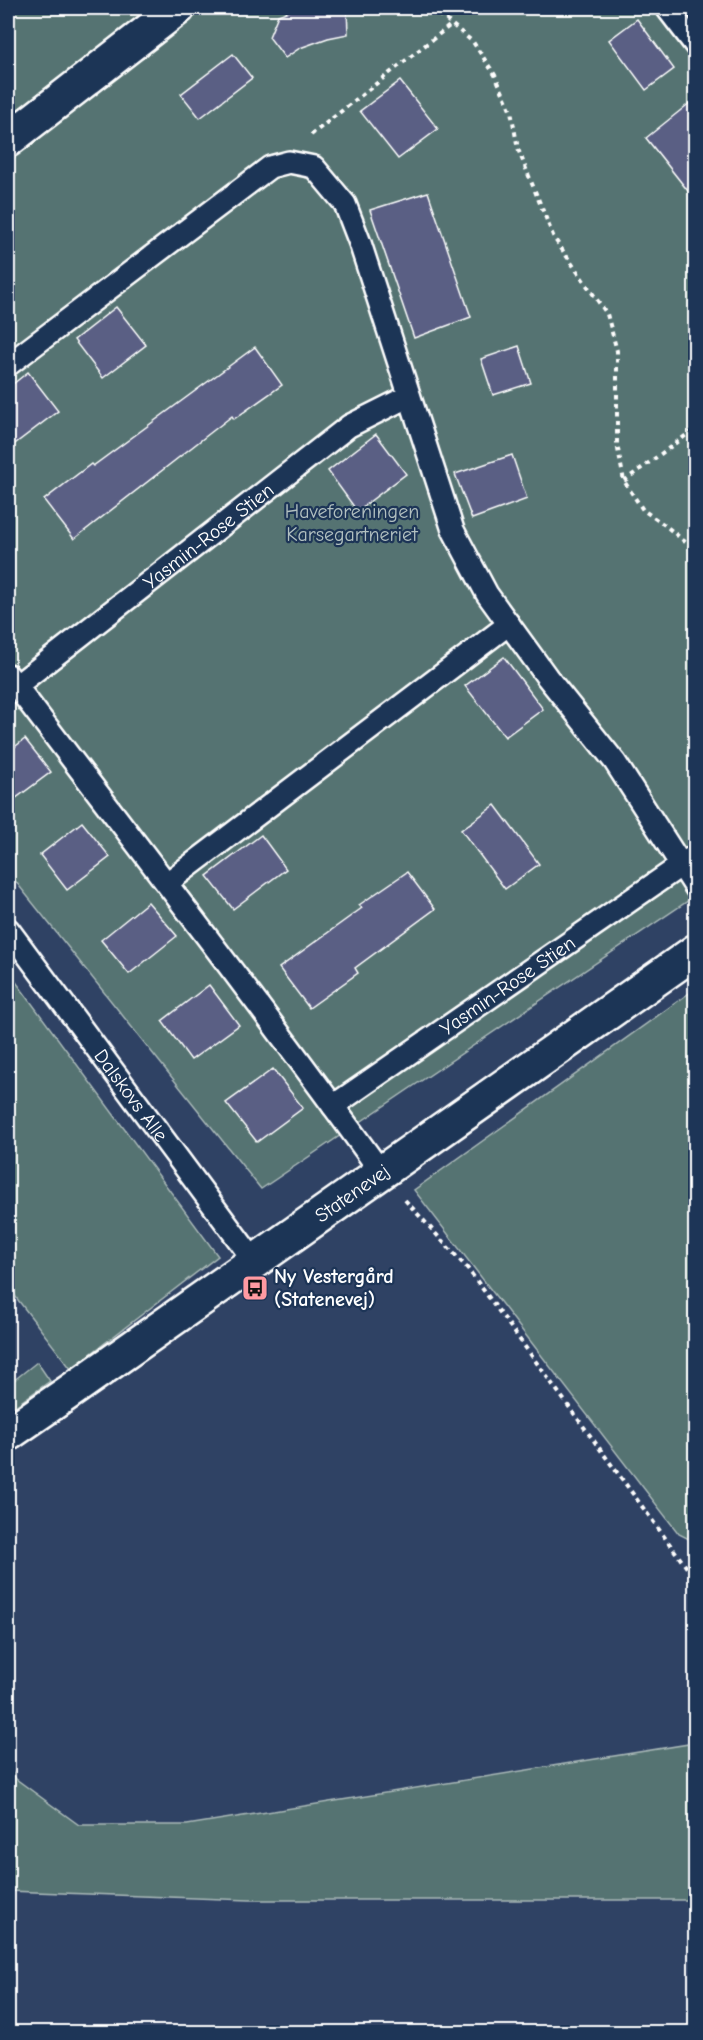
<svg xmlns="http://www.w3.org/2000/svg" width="703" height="2040" font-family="'Comic Neue',sans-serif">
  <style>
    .green { fill: #557372; stroke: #aab9b8; stroke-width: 1.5 }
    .building { fill: #5a5f84; stroke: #fff; stroke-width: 1.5 }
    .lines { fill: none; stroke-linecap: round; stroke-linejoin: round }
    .service-casing { stroke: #fff; stroke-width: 26 }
    .minor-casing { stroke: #fff; stroke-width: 38 }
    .path { stroke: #fff; stroke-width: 4; stroke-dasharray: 4.5 4.5; stroke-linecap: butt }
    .service { stroke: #1d3557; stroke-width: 21 }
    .minor { stroke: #1d3557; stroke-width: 33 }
    .labels { text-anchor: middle; stroke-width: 4.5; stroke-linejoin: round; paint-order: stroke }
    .park-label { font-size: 20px; fill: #b2c0c0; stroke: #1d3557 }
    .street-label { font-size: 20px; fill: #fff; stroke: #1d3557 }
    .poi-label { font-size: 20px; font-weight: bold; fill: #fff; stroke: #1d3557; text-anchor: start }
  </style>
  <rect width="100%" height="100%" fill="#2f4264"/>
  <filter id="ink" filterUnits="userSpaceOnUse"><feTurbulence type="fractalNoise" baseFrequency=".0167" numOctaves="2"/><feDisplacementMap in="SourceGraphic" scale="12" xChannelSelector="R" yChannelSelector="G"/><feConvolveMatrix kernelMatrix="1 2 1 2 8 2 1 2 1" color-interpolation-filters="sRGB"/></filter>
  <g filter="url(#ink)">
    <g class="green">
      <path d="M8 8H668L695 47V896L261 1189 8 872Z"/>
      <path d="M8 971 218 1256 71 1369 8 1287Z"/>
      <path d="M695 989V1542L679 1534 414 1190Z"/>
      <path d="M37 1362 50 1381 8 1411V1385Z"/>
      <path d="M695 1743V1900H249L8 1891V1765L16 1779 79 1825H187Z"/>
    </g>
    <g class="building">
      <path d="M297 8H347L348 34 328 38 300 48 285 58 269 37 278 15Z"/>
      <path d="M637 19 674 69 646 90 609 40Z"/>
      <path d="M233 54 252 78 200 118 181 94Z"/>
      <path d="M400 81 438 129 398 159 360 111Z"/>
      <path d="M696 98V201L646 138Z"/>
      <path d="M428 192 471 317 414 338 370 210Z"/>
      <path d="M116 307 146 345 103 378 74 340Z"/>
      <path d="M519 346 531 383 493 395 481 359Z"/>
      <path d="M255 347 282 385 234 419 232 416 74 539 44 500 91 464 93 466Z"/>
      <path d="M28 372 58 411 8 449V388Z"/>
      <path d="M376 434 406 474 357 511 328 471Z"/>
      <path d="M512 455 527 499 472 519 455 474Z"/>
      <path d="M504 657 543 709 505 737 465 686Z"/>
      <path d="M25 739 51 772 8 804V752Z"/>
      <path d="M495 805 539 864 505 889 461 830Z"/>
      <path d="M82 822 110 857 67 890 40 855Z"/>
      <path d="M261 835 286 869 233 909 207 876Z"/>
      <path d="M407 872 435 909 355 968 358 973 309 1008 279 968 362 908 359 905Z"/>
      <path d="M148 902 177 936 129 974 101 940Z"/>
      <path d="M209 985 239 1025 191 1060 162 1021Z"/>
      <path d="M273 1069 303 1108 257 1142 226 1103Z"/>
    </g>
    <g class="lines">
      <defs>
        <g id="service">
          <path d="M667 8 696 46"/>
          <path d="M8 365 270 167 289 162 314 167 345 204 360 243 453 530 487 594 547 677 615 762 696 888"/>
          <path d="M8 675C133 840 260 1004 381 1172"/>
          <path id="s1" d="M16 686 349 426 409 396"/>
          <path d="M167 883 509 624"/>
          <path id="s2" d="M8 929 255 1262"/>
          <path id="s3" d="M333 1106 696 855"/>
        </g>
        <g id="minor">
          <path d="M8 140 178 8"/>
          <path id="s4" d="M8 1434 72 1390 696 951"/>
        </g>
      </defs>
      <use href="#service" class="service-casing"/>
      <use href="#minor" class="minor-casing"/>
      <g class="path">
        <path d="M432 8 473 42 495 75 511 111 518 149 554 238 607 314 617 351V444L624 481 643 510 666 526 696 551"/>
        <path d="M311 135 452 24"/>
        <path d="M624 481 696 428"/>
        <path d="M405 1200 468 1269 696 1580"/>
      </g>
      <use href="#service" class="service"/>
      <use href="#minor" class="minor"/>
    </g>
  </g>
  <defs>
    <symbol id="bus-square" viewBox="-11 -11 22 22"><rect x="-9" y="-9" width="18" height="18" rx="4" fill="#ff9aa2" stroke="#1d3557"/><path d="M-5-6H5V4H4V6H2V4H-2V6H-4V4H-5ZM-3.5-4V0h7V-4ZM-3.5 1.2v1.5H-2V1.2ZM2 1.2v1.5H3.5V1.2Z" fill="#111"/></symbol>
  </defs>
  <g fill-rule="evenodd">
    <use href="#bus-square" x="240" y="1273" width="30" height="30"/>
  </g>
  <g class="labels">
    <g class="park-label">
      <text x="352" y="518">Haveforeningen<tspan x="352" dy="23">Karsegartneriet</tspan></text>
    </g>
    <g class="street-label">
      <text dy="7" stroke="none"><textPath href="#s1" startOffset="244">Yasmin-Rose Stien</textPath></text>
      <text dy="7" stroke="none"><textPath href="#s3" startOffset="212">Yasmin-Rose Stien</textPath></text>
      <text dy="7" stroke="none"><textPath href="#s2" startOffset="207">Dalskovs Alle</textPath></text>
      <text dy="7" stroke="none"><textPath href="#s4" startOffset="420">Statenevej</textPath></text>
    </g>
    <g class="poi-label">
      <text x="274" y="1283">Ny Vestergård<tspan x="274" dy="23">(Statenevej)</tspan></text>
    </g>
  </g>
  <rect width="703" height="2040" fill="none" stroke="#1d3557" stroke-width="30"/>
  <rect x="15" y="15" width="673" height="2010" fill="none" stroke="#fff" stroke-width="2" filter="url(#ink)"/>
</svg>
